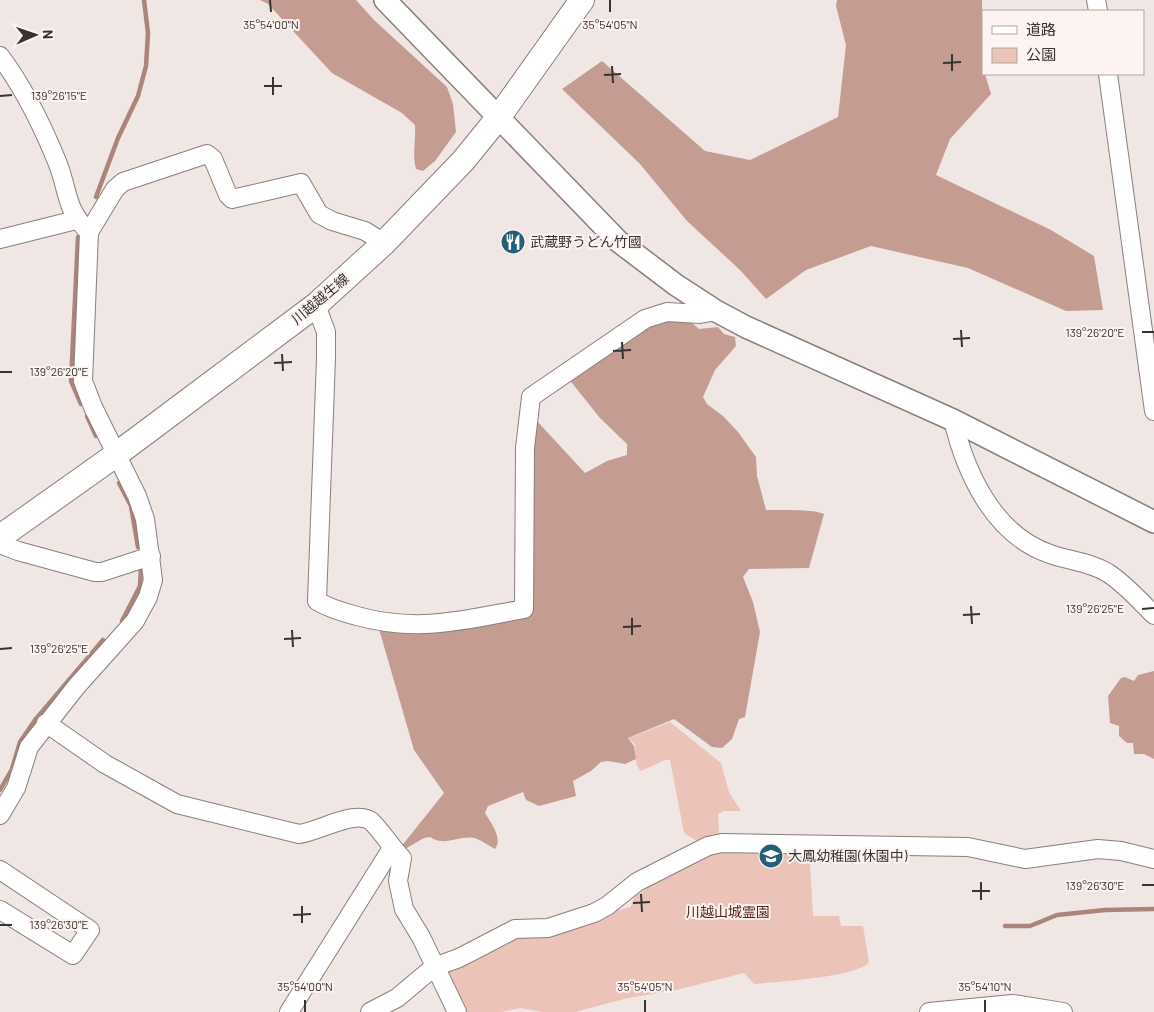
<svg xmlns="http://www.w3.org/2000/svg" width="1154" height="1012" font-family="Barlow,'Noto Sans JP',sans-serif">
  <style>
    .green { fill: #ebc3b8 }
    .forest { fill: #c49c92 }
    .lines { fill: none; stroke-linecap: round; stroke-linejoin: round }
    .stream { stroke: #ab847a; stroke-width: 4.5 }
    .minor-casing { stroke: #877f7c; stroke-width: 20 }
    .tertiary-casing { stroke: #877f7c; stroke-width: 24 }
    .secondary-casing { stroke: #877f7c; stroke-width: 26 }
    .minor { stroke: #fff; stroke-width: 18 }
    .tertiary { stroke: #fff; stroke-width: 21 }
    .secondary { stroke: #fff; stroke-width: 24 }
    .ticks { fill: none; stroke: #373332; stroke-width: 2 }
    .labels { text-anchor: middle; stroke-width: 4; stroke-linejoin: round; paint-order: stroke }
    .poi-label { font-size: 14px; fill: #373332; stroke: #fdf4f1; text-anchor: start }
    .street-label { font-size: 14px; fill: #373332; stroke: #fdf4f1 }
    .park-label { font-size: 14px; fill: #521f12; stroke: #fdf4f1 }
    .ticks-label { font-size: 12px; text-anchor: middle; fill: #373332; stroke: #fdf4f1; stroke-width: 4; stroke-linejoin: round; paint-order: stroke }
  </style>
  <rect width="100%" height="100%" fill="#f0e7e4"/>
  <g class="green">
    <path d="M670 722 721 763 729 792 741 811H724L718 814 719 835 697 841 684 833 670 760H665L641 771C634 765 636 754 635 745L629 738Z"/>
    <path d="M809 848 813 916H839L841 926H863L869 962C859 977 775 982 754 984L744 973 676 990 628 998 575 1012H543L520 1008 501 1012H465L446 970 506 937 631 907 634 897 645 890 647 887 711 851Z"/>
  </g>
  <g class="forest">
    <path d="M260 0H356L374 20 447 87 453 104 456 132 435 161 423 171 416 169C412 154 416 140 415 125L402 113 332 73 268 4Z"/>
    <path d="M837 0H982L983 74H985L991 94 950 139 936 175 1051 230 1094 256 1103 310 1066 311 968 268 871 246 806 270 766 299 740 270 687 221 640 164 562 89 602 61 705 151 750 160 838 117 846 45 836 6Z"/>
    <path d="M661 320 692 323 699 329 718 327 724 334 735 337 736 346 715 370 703 397 707 404 723 416 738 432 756 457 757 476 766 510C778 510 816 509 824 514L809 568 749 569 743 577 753 602 760 632 745 717 739 719 732 739 722 748 712 747 674 719 628 738 634 746 636 759 625 764 608 761 601 762 591 771 573 781 576 796 539 806 526 800 523 792 488 806 485 813C491 823 503 838 495 849 489 846 483 841 477 839 461 833 446 848 430 837L424 838 405 849 400 848 444 793 414 750 379 629 531 613 529 505 536 420 585 473 607 461 627 455V444L600 418 568 378 618 343Z"/>
    <path d="M1154 671V759L1144 754H1134L1133 743H1127L1119 736V726L1110 723 1108 696 1121 678 1125 677 1134 681 1138 675Z"/>
  </g>
  <g class="lines">
    <g class="stream">
      <path d="M96 197 118 138 138 96 146 66 148 33 144 0"/>
      <path d="M78 237 71 381 81 404"/>
      <path d="M87 416 96 436"/>
      <path d="M119 483 131 506 138 547"/>
      <path d="M122 621 140 586 141 567"/>
      <path d="M0 790 12 769 20 742 35 720 103 640"/>
      <path d="M1005 926H1030L1057 915 1105 910 1154 909"/>
    </g>
    <defs>
      <g id="minor">
        <path d="M1096 0 1098 11"/>
        <path d="M0 56C24 88 43 127 58 164 69 193 65 209 89 232"/>
        <path d="M1108 74 1154 411"/>
        <path d="M0 239 76 220"/>
        <path d="M316 305 326 332V358L317 601C330 609 343 612 357 616 418 633 464 620 524 609L525 448 531 397 645 319 667 312 700 314 716 311"/>
        <path d="M953 420C966 474 994 535 1050 554 1070 561 1090 562 1108 573 1125 584 1140 601 1154 615"/>
        <path d="M0 544 18 551 95 572H102L151 556"/>
        <path d="M46 723 105 764 177 804 299 834C318 832 357 808 372 822 383 833 391 847 402 858L398 881 404 909 421 937 457 1012"/>
        <path d="M0 815 16 788 29 747 76 687 135 621 148 597 153 580 145 519 137 496 93 407 83 381 89 232 115 189 123 182 207 154 213 159 228 195 232 199 301 183 319 214 332 221 365 231 384 243"/>
        <path d="M0 870 90 930 73 955 0 910"/>
        <path d="M289 1012 392 848"/>
        <path d="M370 1012 397 998 434 967 459 958 515 929 548 928 594 913 607 906 637 882 708 846 722 843 968 847 1025 859 1098 849 1121 851 1154 859"/>
        <path d="M929 1012 1013 1004 1063 1012"/>
      </g>
      <path id="tertiary" d="M385 0 618 241 676 285 716 311 746 327 953 420 1154 522"/>
      <path id="secondary" d="M0 537 117 454 316 305 384 243 463 161 498 118 582 0"/>
    </defs>
    <use href="#minor" class="minor-casing"/>
    <use href="#tertiary" class="tertiary-casing"/>
    <use href="#secondary" class="secondary-casing"/>
    <use href="#minor" class="minor"/>
    <use href="#tertiary" class="tertiary"/>
    <use href="#secondary" class="secondary"/>
  </g>
  <path class="ticks" d="M270 0 271 12M610 0V12M952 54V71M943 63 961 62M612 66 613 83M604 75 621 74M273 77V95M264 86H282M0 96 12 95M961 330 962 347M1142 332H1154M953 339 970 338M622 342 623 359M613 351 631 350M282 354 283 371M274 363 292 362M0 372H12M971 606 972 624M1142 609 1154 608M963 615 980 614M632 618V635M623 627 641 626M292 630 293 647M284 639 301 638M0 649 12 648M981 882V900M1142 885H1154M972 891H990M641 894 642 912M633 903 650 902M302 906V923M293 915 311 914M0 925H12M305 1000V1012M645 1000V1012M985 1000V1012"/>
  <defs>
    <symbol id="restaurant-disc" viewBox="-11 -11 22 22"><circle r="9.5" fill="#236077" stroke="#fdf4f1"/><path d="M-5-6h1v4h1v-4h1v4h1v-4h1v5L-1.5 .5V6h-2V.5L-5-1ZM5-6V6H3V1.5H1.5Q1.5-4 5-6Z" fill="#fff"/></symbol>
    <symbol id="school-disc" viewBox="-11 -11 22 22"><circle r="9.5" fill="#236077" stroke="#fdf4f1"/><path d="M0-5L7-2L0 1L-7-2ZM-4 1L0 2.5L4 1V4Q0 6-4 4Z" fill="#fff"/></symbol>
  </defs>
  <g fill-rule="evenodd">
    <use href="#restaurant-disc" x="499" y="228" width="28" height="28"/>
    <use href="#school-disc" x="757" y="842" width="28" height="28"/>
  </g>
  <g class="labels">
    <g class="poi-label">
      <text x="530" y="247">武蔵野うどん竹國</text>
      <text x="788" y="861">大鳳幼稚園(休園中)</text>
    </g>
    <g class="street-label">
      <text transform="translate(320 299) rotate(-40)" y="5">川越越生線</text>
    </g>
    <g class="park-label">
      <text x="728" y="917">川越山城霊園</text>
    </g>
  </g>
  <g class="ticks-label">
    <text x="271" y="29">35°54'00"N</text>
    <text x="610" y="29">35°54'05"N</text>
    <text x="59" y="100">139°26'15"E</text>
    <text x="1095" y="337">139°26'20"E</text>
    <text x="59" y="376">139°26'20"E</text>
    <text x="1095" y="613">139°26'25"E</text>
    <text x="59" y="653">139°26'25"E</text>
    <text x="1095" y="890">139°26'30"E</text>
    <text x="59" y="929">139°26'30"E</text>
    <text x="305" y="991">35°54'00"N</text>
    <text x="645" y="991">35°54'05"N</text>
    <text x="985" y="991">35°54'10"N</text>
  </g>
  <rect x="982" y="10" width="162" height="65" fill="#fdf4f1" stroke="#aea7a5"/>
  <rect x="992" y="26" width="25" height="8" fill="#ffffff" stroke="#aea7a5"/>
  <text x="1026" y="35" font-size="15" fill="#373332">道路</text>
  <rect x="992" y="48" width="25" height="15" fill="#ebc3b8" stroke="#aea7a5"/>
  <text x="1026" y="60" font-size="15" fill="#373332">公園</text>
  <g transform="translate(35 35) rotate(88)" stroke="#fdf4f1" stroke-width="4" paint-order="stroke">
  <path d="M0-4L9 19L0 12L-9 19Z" fill="#373332"/>
  <text y="-8" font-size="14" font-weight="bold" text-anchor="middle" fill="#373332">N</text>
  </g>
</svg>
